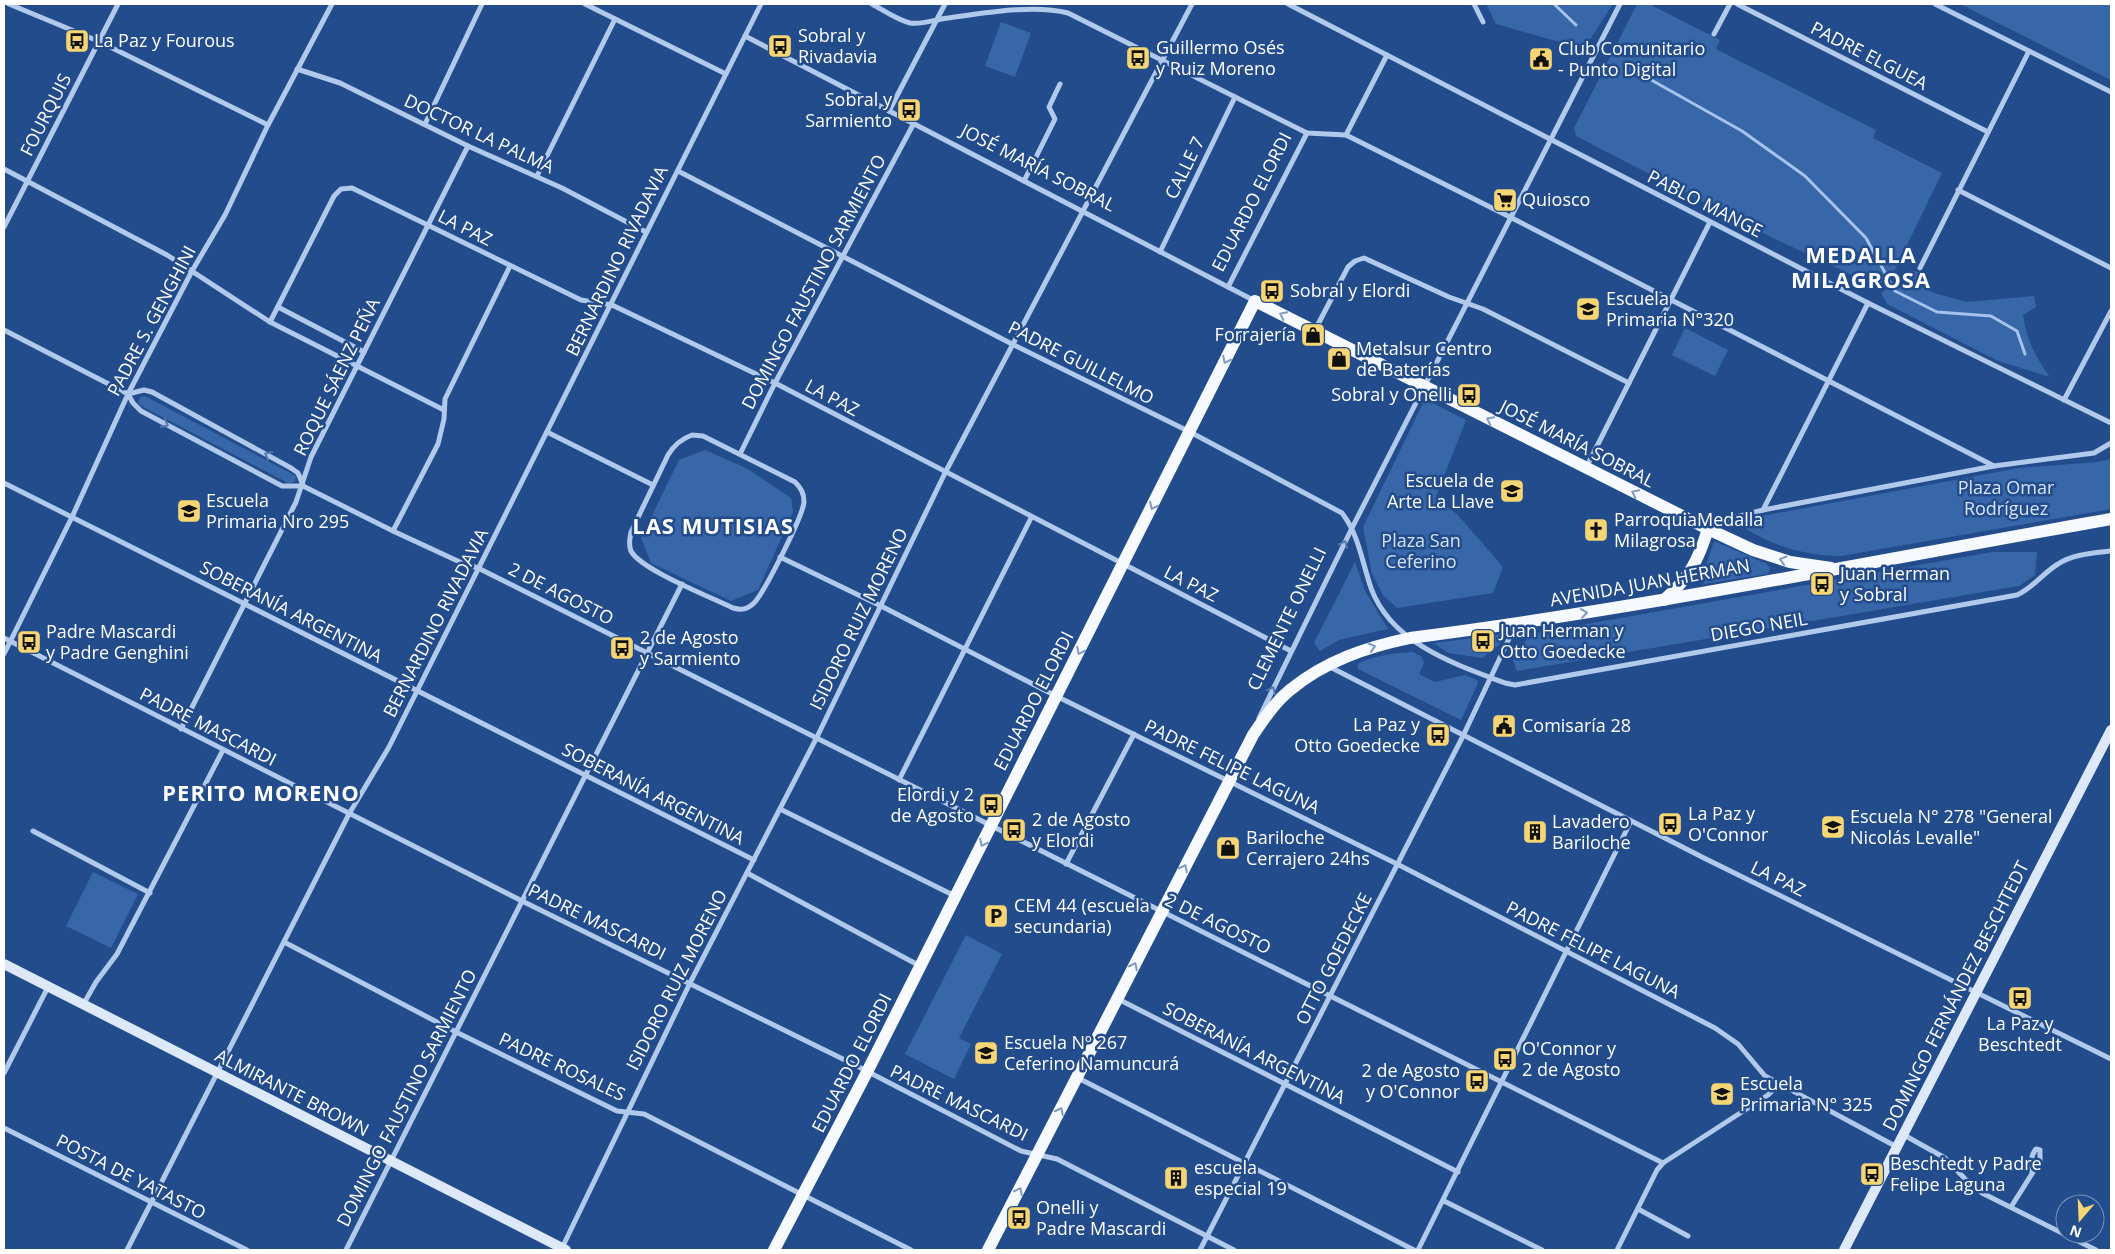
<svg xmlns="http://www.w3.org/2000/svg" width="2115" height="1254" font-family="'Open Sans',sans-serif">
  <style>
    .green { fill: #3766a9 }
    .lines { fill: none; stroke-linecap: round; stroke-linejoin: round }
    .stream { stroke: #a5c3ec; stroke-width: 3 }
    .street { stroke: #b1c9eb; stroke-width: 5 }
    .secondary { stroke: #dde8f9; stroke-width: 10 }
    .primary { stroke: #f6f9fe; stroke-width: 12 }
    .oneway { stroke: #829abf }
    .oneway2 { stroke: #5578ad }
    .labels { text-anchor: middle; stroke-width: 5; stroke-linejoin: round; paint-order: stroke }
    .poi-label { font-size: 18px; fill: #fff; stroke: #234c8c; text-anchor: start }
    .street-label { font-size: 18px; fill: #fff; stroke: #234c8c }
    .park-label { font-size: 18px; fill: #d6e4f8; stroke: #234c8c }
    .district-label { font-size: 22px; font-weight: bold; letter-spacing: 1px; fill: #fff; stroke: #234c8c }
  </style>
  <rect width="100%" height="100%" fill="#234c8c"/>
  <g class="green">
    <path d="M1486 4H1613L1584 49 1496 24Z"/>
    <path d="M1637 4H1649L1720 40 1716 49 1876 130 1873 138 1942 173 1893 274 1877 287 1769 236 1576 136 1574 128Z"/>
    <path d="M1960 4H2111V80Z"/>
    <path d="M1001 22 1031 33 1015 77 985 66Z"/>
    <path d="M1910 270 1922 273 1915 283 1934 293 1967 302 2034 296 2036 307 2023 315C2027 340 2035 357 2050 377L1998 361 1887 304 1881 293Z"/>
    <path d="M1685 328 1728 350 1715 376 1672 355Z"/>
    <path d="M145 396 296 476 295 481 290 484 143 407 138 403 140 397Z"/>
    <path d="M1425 399 1466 420 1435 499 1457 514 1503 567 1493 593 1397 608 1383 595 1372 574 1363 527Z"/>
    <path d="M705 450 748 469 791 498 793 512 758 590 731 601 651 563 641 538 679 460Z"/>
    <path d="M2111 459V509L1841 556C1807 556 1775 547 1746 529V522L1751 518 2019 468 2098 462Z"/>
    <path d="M1714 541 1767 564 1770 568 1768 574 1704 584 1702 577Z"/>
    <path d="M1992 552H2037L2035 575 2019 586 1517 671 1513 660 1530 634Z"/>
    <path d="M1355 562 1365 591 1388 629 1339 640 1320 651 1314 643Z"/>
    <path d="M1497 635 1502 636 1500 644 1482 658 1448 653 1434 643Z"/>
    <path d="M1413 652 1421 656 1424 663 1419 674 1435 682 1465 675 1477 680 1478 683 1461 720 1358 669 1357 667 1359 663C1376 655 1394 653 1413 652Z"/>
    <path d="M93 872 138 894 111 948 66 926Z"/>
    <path d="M966 935 1002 954 959 1038 971 1044 954 1079 905 1054Z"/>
  </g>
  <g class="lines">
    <g class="stream">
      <path d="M1554 4 1576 25"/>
      <path d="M1646 77 1742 131 1805 176 1866 238 1895 291 1937 312 1991 316 2017 331 2025 354"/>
    </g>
    <g class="street">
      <path d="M9 4 98 41 268 125"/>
      <path d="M585 4 726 74"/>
      <path d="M872 4C883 10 897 20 910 23 922 25 937 19 948 18 984 13 1034 4 1068 13L1307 133 1346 135 1510 217 1994 466"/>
      <path d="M1288 4 1868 303 2111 423"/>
      <path d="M1474 4 1483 22"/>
      <path d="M1737 4 1988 132"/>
      <path d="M1935 4 2111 92"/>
      <path d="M1714 34 1730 4"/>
      <path d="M745 36 1255 301"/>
      <path d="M297 69 340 83 468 146 562 188 646 232"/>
      <path d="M889 111 945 4"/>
      <path d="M425 124 482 4"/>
      <path d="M1346 135 1387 55"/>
      <path d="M4 169 167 255 270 322 444 410"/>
      <path d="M678 171 1012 344 1190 432 1342 513C1359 535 1362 562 1371 588 1391 643 1454 664 1505 683L1515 685 2017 595C2033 588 2043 573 2058 564 2073 554 2094 553 2111 551"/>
      <path d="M537 176 615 19"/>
      <path d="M1024 181 1055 119 1049 107 1060 84"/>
      <path d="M1958 190 2111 268"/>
      <path d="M4 227 118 4"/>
      <path d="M1160 252 1235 97"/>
      <path d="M1920 268 2029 51"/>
      <path d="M1228 287 1307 133"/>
      <path d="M278 307 364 352"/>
      <path d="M270 322 334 196 341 189 352 188 581 300 612 305 775 383 1291 651"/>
      <path d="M4 330 128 394 133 403 141 411 282 486H303L393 531 462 563 478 568 1663 1163"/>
      <path d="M1315 330 1348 267 1355 261 1364 258 1449 297 1483 309 1629 383"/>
      <path d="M128 394 144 390 152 392 291 468 298 473 303 485"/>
      <path d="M2064 400 2111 311"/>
      <path d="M547 432 653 485"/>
      <path d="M692 435 703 436 795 482C801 488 804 493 804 502 803 516 764 593 754 603 747 610 741 610 733 608 711 597 641 570 631 551 628 544 630 538 631 532L668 455C674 445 681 439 692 435Z"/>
      <path d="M740 454 775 383 914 123"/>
      <path d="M1587 466 1710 222"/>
      <path d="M4 483 754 860"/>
      <path d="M1763 510 1868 303"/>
      <path d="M1709 529 1720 521 1763 510 1994 466 2094 453 2111 443"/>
      <path d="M393 531 438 444 444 419 445 399 510 266"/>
      <path d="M780 557 881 606 1056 696 1397 864 1715 1028 1738 1044 1765 1076 1897 1147"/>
      <path d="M4 638 522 901 855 1065 1021 1151 1057 1159 1234 1250"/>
      <path d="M4 654 72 517 128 394 192 271 225 215 268 125 332 4"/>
      <path d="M1328 666 1704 858 2111 1059"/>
      <path d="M1259 718 1353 526 1620 4"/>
      <path d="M181 729 296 502 311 457 468 146"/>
      <path d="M899 780 1031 518"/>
      <path d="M780 809 955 896"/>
      <path d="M33 831 150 893"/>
      <path d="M1066 864 1134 734"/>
      <path d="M747 873 920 966"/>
      <path d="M284 942 456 1032 617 1111 644 1114 911 1250"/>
      <path d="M1118 999 1458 1172"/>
      <path d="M83 1005 96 982 117 954 223 750"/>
      <path d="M4 1073 48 987"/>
      <path d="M1078 1078 1414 1250"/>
      <path d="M4 1128 247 1250"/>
      <path d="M1904 1135 1945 1158 1970 1184 1982 1193 2096 1250"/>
      <path d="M1444 1201 1542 1250"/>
      <path d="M2011 1207 2040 1161V1150L2036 1149C2030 1156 2031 1164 2032 1173"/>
      <path d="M1638 1209 1688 1236"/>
      <path d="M562 1248 690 983 817 737 945 473 1192 4"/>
      <path d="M127 1250 349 814 389 747 761 4"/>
      <path d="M346 1250 682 584"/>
      <path d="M1200 1250 1463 736 1515 626"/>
      <path d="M1418 1250 1631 821"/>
      <path d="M1617 1250 1657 1170 1663 1163 1768 1095 1779 1084"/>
    </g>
    <g class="secondary">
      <path d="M4 964 566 1250"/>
      <path d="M1844 1250 2111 730"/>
    </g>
    <g class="primary">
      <path d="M1664 600C1689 578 1698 561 1708 529"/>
      <path d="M774 1250 867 1072 1255 301 1708 529 1753 550 1790 562 1831 568"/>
      <path d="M988 1250 1253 735C1264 719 1275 702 1290 690 1325 661 1367 647 1410 638 1645 608 1878 560 2111 519"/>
    </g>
  </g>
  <defs><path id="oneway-chevron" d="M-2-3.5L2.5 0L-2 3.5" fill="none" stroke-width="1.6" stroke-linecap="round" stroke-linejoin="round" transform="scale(1.25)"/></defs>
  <g class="oneway">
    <use href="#oneway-chevron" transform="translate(1283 315) rotate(-154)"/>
    <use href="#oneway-chevron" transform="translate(1226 360) rotate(117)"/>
    <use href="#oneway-chevron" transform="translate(1490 420) rotate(-153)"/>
    <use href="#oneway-chevron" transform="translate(1635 493) rotate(-154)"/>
    <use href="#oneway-chevron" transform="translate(1153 506) rotate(117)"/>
    <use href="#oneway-chevron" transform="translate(1783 560) rotate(-163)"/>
    <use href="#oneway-chevron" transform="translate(1584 613) rotate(-9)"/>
    <use href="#oneway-chevron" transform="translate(1372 647) rotate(-17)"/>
    <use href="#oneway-chevron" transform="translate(1080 651) rotate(117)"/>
    <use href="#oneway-chevron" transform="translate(983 843) rotate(117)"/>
    <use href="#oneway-chevron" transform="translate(1184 868) rotate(-63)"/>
    <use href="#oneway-chevron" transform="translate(1134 966) rotate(-63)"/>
    <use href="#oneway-chevron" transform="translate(1060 1111) rotate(-63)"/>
    <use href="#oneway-chevron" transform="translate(1019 1191) rotate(-63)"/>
  </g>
  <g class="oneway2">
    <use href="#oneway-chevron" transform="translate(165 424) rotate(28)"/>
    <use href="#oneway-chevron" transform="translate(268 455) rotate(-152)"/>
    <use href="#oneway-chevron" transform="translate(1344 544) rotate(-64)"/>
    <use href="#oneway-chevron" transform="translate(1272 690) rotate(-64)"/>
  </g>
  <defs>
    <symbol id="bus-square" viewBox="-11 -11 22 22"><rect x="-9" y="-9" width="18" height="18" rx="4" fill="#f6d674" stroke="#234c8c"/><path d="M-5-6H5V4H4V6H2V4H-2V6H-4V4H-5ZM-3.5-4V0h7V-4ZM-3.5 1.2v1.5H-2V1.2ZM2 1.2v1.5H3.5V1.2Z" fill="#111"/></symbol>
    <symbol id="civic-square" viewBox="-11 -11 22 22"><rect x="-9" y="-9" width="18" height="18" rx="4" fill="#f6d674" stroke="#234c8c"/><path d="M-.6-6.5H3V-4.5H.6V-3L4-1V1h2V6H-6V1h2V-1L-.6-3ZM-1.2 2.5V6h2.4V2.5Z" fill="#111"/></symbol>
    <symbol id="supermarket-square" viewBox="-11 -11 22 22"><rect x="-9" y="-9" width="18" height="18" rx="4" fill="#f6d674" stroke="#234c8c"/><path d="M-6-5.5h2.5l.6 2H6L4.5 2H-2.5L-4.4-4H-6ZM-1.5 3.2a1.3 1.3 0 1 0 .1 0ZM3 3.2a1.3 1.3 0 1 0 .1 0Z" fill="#111"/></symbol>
    <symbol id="school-square" viewBox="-11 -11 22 22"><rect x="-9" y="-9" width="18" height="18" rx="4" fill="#f6d674" stroke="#234c8c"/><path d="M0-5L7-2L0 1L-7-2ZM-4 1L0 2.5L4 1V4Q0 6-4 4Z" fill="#111"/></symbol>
    <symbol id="shop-square" viewBox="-11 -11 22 22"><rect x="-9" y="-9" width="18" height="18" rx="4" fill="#f6d674" stroke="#234c8c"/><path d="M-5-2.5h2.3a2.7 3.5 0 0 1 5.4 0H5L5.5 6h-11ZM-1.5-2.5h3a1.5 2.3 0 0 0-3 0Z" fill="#111"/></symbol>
    <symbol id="church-square" viewBox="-11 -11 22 22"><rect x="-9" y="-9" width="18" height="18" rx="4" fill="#f6d674" stroke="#234c8c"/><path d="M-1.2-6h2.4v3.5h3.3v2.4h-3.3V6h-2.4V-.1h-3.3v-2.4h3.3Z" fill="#111"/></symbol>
    <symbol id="building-square" viewBox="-11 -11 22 22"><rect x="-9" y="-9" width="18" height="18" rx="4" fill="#f6d674" stroke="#234c8c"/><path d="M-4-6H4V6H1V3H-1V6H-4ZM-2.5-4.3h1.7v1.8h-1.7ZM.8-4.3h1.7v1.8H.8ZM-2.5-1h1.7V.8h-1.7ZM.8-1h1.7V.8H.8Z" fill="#111"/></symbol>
    <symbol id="parking-square" viewBox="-11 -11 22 22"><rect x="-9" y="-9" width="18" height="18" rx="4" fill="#f6d674" stroke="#234c8c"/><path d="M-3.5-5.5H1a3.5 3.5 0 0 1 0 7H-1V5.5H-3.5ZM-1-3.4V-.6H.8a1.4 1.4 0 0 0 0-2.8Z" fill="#111"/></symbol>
  </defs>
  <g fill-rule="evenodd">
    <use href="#bus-square" x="63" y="27" width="28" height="28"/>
    <use href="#bus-square" x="766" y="32" width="28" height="28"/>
    <use href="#bus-square" x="1124" y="44" width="28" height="28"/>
    <use href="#civic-square" x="1527" y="45" width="28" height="28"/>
    <use href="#bus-square" x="895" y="96" width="28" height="28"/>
    <use href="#supermarket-square" x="1491" y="186" width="28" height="28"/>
    <use href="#bus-square" x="1258" y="277" width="28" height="28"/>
    <use href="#school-square" x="1574" y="295" width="28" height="28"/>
    <use href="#shop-square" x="1299" y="321" width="28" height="28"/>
    <use href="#shop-square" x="1325" y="345" width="28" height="28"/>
    <use href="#bus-square" x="1455" y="381" width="28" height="28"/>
    <use href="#school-square" x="1498" y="477" width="28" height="28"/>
    <use href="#school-square" x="175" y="497" width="28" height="28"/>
    <use href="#church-square" x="1582" y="516" width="28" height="28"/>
    <use href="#bus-square" x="1808" y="570" width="28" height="28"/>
    <use href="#bus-square" x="1469" y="627" width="28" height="28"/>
    <use href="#bus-square" x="15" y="628" width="28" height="28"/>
    <use href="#bus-square" x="608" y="634" width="28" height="28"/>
    <use href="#civic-square" x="1490" y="712" width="28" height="28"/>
    <use href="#bus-square" x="1424" y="721" width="28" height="28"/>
    <use href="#bus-square" x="977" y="791" width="28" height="28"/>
    <use href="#bus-square" x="1656" y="810" width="28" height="28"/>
    <use href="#school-square" x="1819" y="813" width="28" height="28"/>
    <use href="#bus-square" x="1000" y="816" width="28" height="28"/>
    <use href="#building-square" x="1521" y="818" width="28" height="28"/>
    <use href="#shop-square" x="1214" y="834" width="28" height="28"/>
    <use href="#parking-square" x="982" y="902" width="28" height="28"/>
    <use href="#bus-square" x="2006" y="984" width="28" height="28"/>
    <use href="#school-square" x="972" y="1039" width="28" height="28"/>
    <use href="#bus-square" x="1491" y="1045" width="28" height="28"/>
    <use href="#bus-square" x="1463" y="1067" width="28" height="28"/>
    <use href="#school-square" x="1708" y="1080" width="28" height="28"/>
    <use href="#bus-square" x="1858" y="1160" width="28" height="28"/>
    <use href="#building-square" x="1162" y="1164" width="28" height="28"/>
    <use href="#bus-square" x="1005" y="1204" width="28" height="28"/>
  </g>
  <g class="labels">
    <g class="poi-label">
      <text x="798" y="42">Sobral y<tspan x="798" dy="21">Rivadavia</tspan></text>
      <text x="94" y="47">La Paz y Fourous</text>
      <text x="1156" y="54">Guillermo Osés<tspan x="1156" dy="21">y Ruiz Moreno</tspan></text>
      <text x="1558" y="55">Club Comunitario<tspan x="1558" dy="21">- Punto Digital</tspan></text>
      <text x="892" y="106" text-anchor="end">Sobral y<tspan x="892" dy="21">Sarmiento</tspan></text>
      <text x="1522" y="206">Quiosco</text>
      <text x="1290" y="297">Sobral y Elordi</text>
      <text x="1606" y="305">Escuela<tspan x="1606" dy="21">Primaria N°320</tspan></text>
      <text x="1296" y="341" text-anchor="end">Forrajería</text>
      <text x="1356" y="355">Metalsur Centro<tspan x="1356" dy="21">de Baterías</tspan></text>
      <text x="1452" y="401" text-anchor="end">Sobral y Onelli</text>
      <text x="1494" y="487" text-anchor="end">Escuela de<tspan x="1494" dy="21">Arte La Llave</tspan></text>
      <text x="206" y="507">Escuela<tspan x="206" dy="21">Primaria Nro 295</tspan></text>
      <text x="1614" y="526">ParroquiaMedalla<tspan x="1614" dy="21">Milagrosa</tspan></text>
      <text x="1840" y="580">Juan Herman<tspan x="1840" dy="21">y Sobral</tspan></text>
      <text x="1500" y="637">Juan Herman y<tspan x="1500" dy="21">Otto Goedecke</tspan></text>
      <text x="46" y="638">Padre Mascardi<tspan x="46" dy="21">y Padre Genghini</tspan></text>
      <text x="640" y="644">2 de Agosto<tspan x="640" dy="21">y Sarmiento</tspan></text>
      <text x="1420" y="731" text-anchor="end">La Paz y<tspan x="1420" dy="21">Otto Goedecke</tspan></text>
      <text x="1522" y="732">Comisaría 28</text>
      <text x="974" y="801" text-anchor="end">Elordi y 2<tspan x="974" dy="21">de Agosto</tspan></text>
      <text x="1688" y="820">La Paz y<tspan x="1688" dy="21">O'Connor</tspan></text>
      <text x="1850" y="823">Escuela N° 278 "General<tspan x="1850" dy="21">Nicolás Levalle"</tspan></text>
      <text x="1032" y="826">2 de Agosto<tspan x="1032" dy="21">y Elordi</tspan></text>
      <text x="1552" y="828">Lavadero<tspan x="1552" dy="21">Bariloche</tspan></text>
      <text x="1246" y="844">Bariloche<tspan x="1246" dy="21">Cerrajero 24hs</tspan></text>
      <text x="1014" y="912">CEM 44 (escuela<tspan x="1014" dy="21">secundaria)</tspan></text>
      <text x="2020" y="1030" text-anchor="middle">La Paz y<tspan x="2020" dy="21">Beschtedt</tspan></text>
      <text x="1004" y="1049">Escuela Nº 267<tspan x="1004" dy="21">Ceferino Namuncurá</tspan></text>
      <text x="1522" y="1055">O'Connor y<tspan x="1522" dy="21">2 de Agosto</tspan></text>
      <text x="1460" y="1077" text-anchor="end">2 de Agosto<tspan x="1460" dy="21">y O'Connor</tspan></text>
      <text x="1740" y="1090">Escuela<tspan x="1740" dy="21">Primaria N° 325</tspan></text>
      <text x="1890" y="1170">Beschtedt y Padre<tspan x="1890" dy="21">Felipe Laguna</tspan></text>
      <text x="1194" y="1174">escuela<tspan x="1194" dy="21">especial 19</tspan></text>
      <text x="1036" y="1214">Onelli y<tspan x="1036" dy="21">Padre Mascardi</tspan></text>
    </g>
    <g class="street-label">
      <text transform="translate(1869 56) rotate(27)" y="6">PADRE ELGUEA</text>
      <text transform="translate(46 115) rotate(-63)" y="6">FOURQUIS</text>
      <text transform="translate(479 134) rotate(25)" y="6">DOCTOR LA PALMA</text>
      <text transform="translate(1038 168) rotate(27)" y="6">JOSÉ MARÍA SOBRAL</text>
      <text transform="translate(1185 168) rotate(-64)" y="6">CALLE 7</text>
      <text transform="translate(1252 202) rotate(-63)" y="6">EDUARDO ELORDI</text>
      <text transform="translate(1705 204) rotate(27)" y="6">PABLO MANGE</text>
      <text transform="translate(465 228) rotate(27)" y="6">LA PAZ</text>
      <text transform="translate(617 261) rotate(-64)" y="6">BERNARDINO RIVADAVIA</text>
      <text transform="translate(814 282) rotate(-62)" y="6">DOMINGO FAUSTINO SARMIENTO</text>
      <text transform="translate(152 321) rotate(-62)" y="6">PADRE S. GENGHINI</text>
      <text transform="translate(1081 363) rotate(27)" y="6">PADRE GUILLELMO</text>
      <text transform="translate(337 377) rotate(-64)" y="6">ROQUE SÁENZ PEÑA</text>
      <text transform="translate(832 398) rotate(28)" y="6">LA PAZ</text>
      <text transform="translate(1577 444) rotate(27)" y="6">JOSÉ MARÍA SOBRAL</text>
      <text transform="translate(1650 583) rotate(-10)" y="6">AVENIDA JUAN HERMAN</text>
      <text transform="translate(1191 584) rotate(27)" y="6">LA PAZ</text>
      <text transform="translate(561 594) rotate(27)" y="6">2 DE AGOSTO</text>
      <text transform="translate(291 612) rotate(27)" y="6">SOBERANÍA ARGENTINA</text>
      <text transform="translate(859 619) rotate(-64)" y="6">ISIDORO RUIZ MORENO</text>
      <text transform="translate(1287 619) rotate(-64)" y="6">CLEMENTE ONELLI</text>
      <text transform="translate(436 623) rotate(-63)" y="6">BERNARDINO RIVADAVIA</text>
      <text transform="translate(1759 627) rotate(-10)" y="6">DIEGO NEIL</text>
      <text transform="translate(1034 701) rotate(-63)" y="6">EDUARDO ELORDI</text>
      <text transform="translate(208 727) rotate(27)" y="6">PADRE MASCARDI</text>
      <text transform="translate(1232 767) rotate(26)" y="6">PADRE FELIPE LAGUNA</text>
      <text transform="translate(653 794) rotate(27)" y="6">SOBERANÍA ARGENTINA</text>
      <text transform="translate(1778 879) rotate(26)" y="6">LA PAZ</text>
      <text transform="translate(597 922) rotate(26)" y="6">PADRE MASCARDI</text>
      <text transform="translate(1218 924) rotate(26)" y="6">2 DE AGOSTO</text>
      <text transform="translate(1593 950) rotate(27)" y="6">PADRE FELIPE LAGUNA</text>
      <text transform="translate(1334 959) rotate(-63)" y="6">OTTO GOEDECKE</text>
      <text transform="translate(677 980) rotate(-63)" y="6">ISIDORO RUIZ MORENO</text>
      <text transform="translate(1956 996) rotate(-63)" y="6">DOMINGO FERNÁNDEZ BESCHTEDT</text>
      <text transform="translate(1254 1053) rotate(27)" y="6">SOBERANÍA ARGENTINA</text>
      <text transform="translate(852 1063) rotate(-63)" y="6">EDUARDO ELORDI</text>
      <text transform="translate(562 1067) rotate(25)" y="6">PADRE ROSALES</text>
      <text transform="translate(292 1093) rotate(27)" y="6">ALMIRANTE BROWN</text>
      <text transform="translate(407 1098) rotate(-63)" y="6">DOMINGO FAUSTINO SARMIENTO</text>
      <text transform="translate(959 1103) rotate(26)" y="6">PADRE MASCARDI</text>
      <text transform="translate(131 1177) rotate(27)" y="6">POSTA DE YATASTO</text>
    </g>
    <g class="park-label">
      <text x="2006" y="494">Plaza Omar<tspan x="2006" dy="21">Rodríguez</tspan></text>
      <text x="1421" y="547">Plaza San<tspan x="1421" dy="21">Ceferino</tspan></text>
    </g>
    <g class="district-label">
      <text x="1861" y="263">MEDALLA<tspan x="1861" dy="25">MILAGROSA</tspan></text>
      <text x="713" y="534">LAS MUTISIAS</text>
      <text x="261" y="801">PERITO MORENO</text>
    </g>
  </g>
  <rect width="2115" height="1254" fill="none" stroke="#ffffff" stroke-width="10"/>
  <g transform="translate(2080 1219) rotate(199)"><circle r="24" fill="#234c8c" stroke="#7b94ba"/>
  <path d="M0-4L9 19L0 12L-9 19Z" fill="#f6d674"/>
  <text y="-8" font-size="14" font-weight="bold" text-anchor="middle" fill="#ffffff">N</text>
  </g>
</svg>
